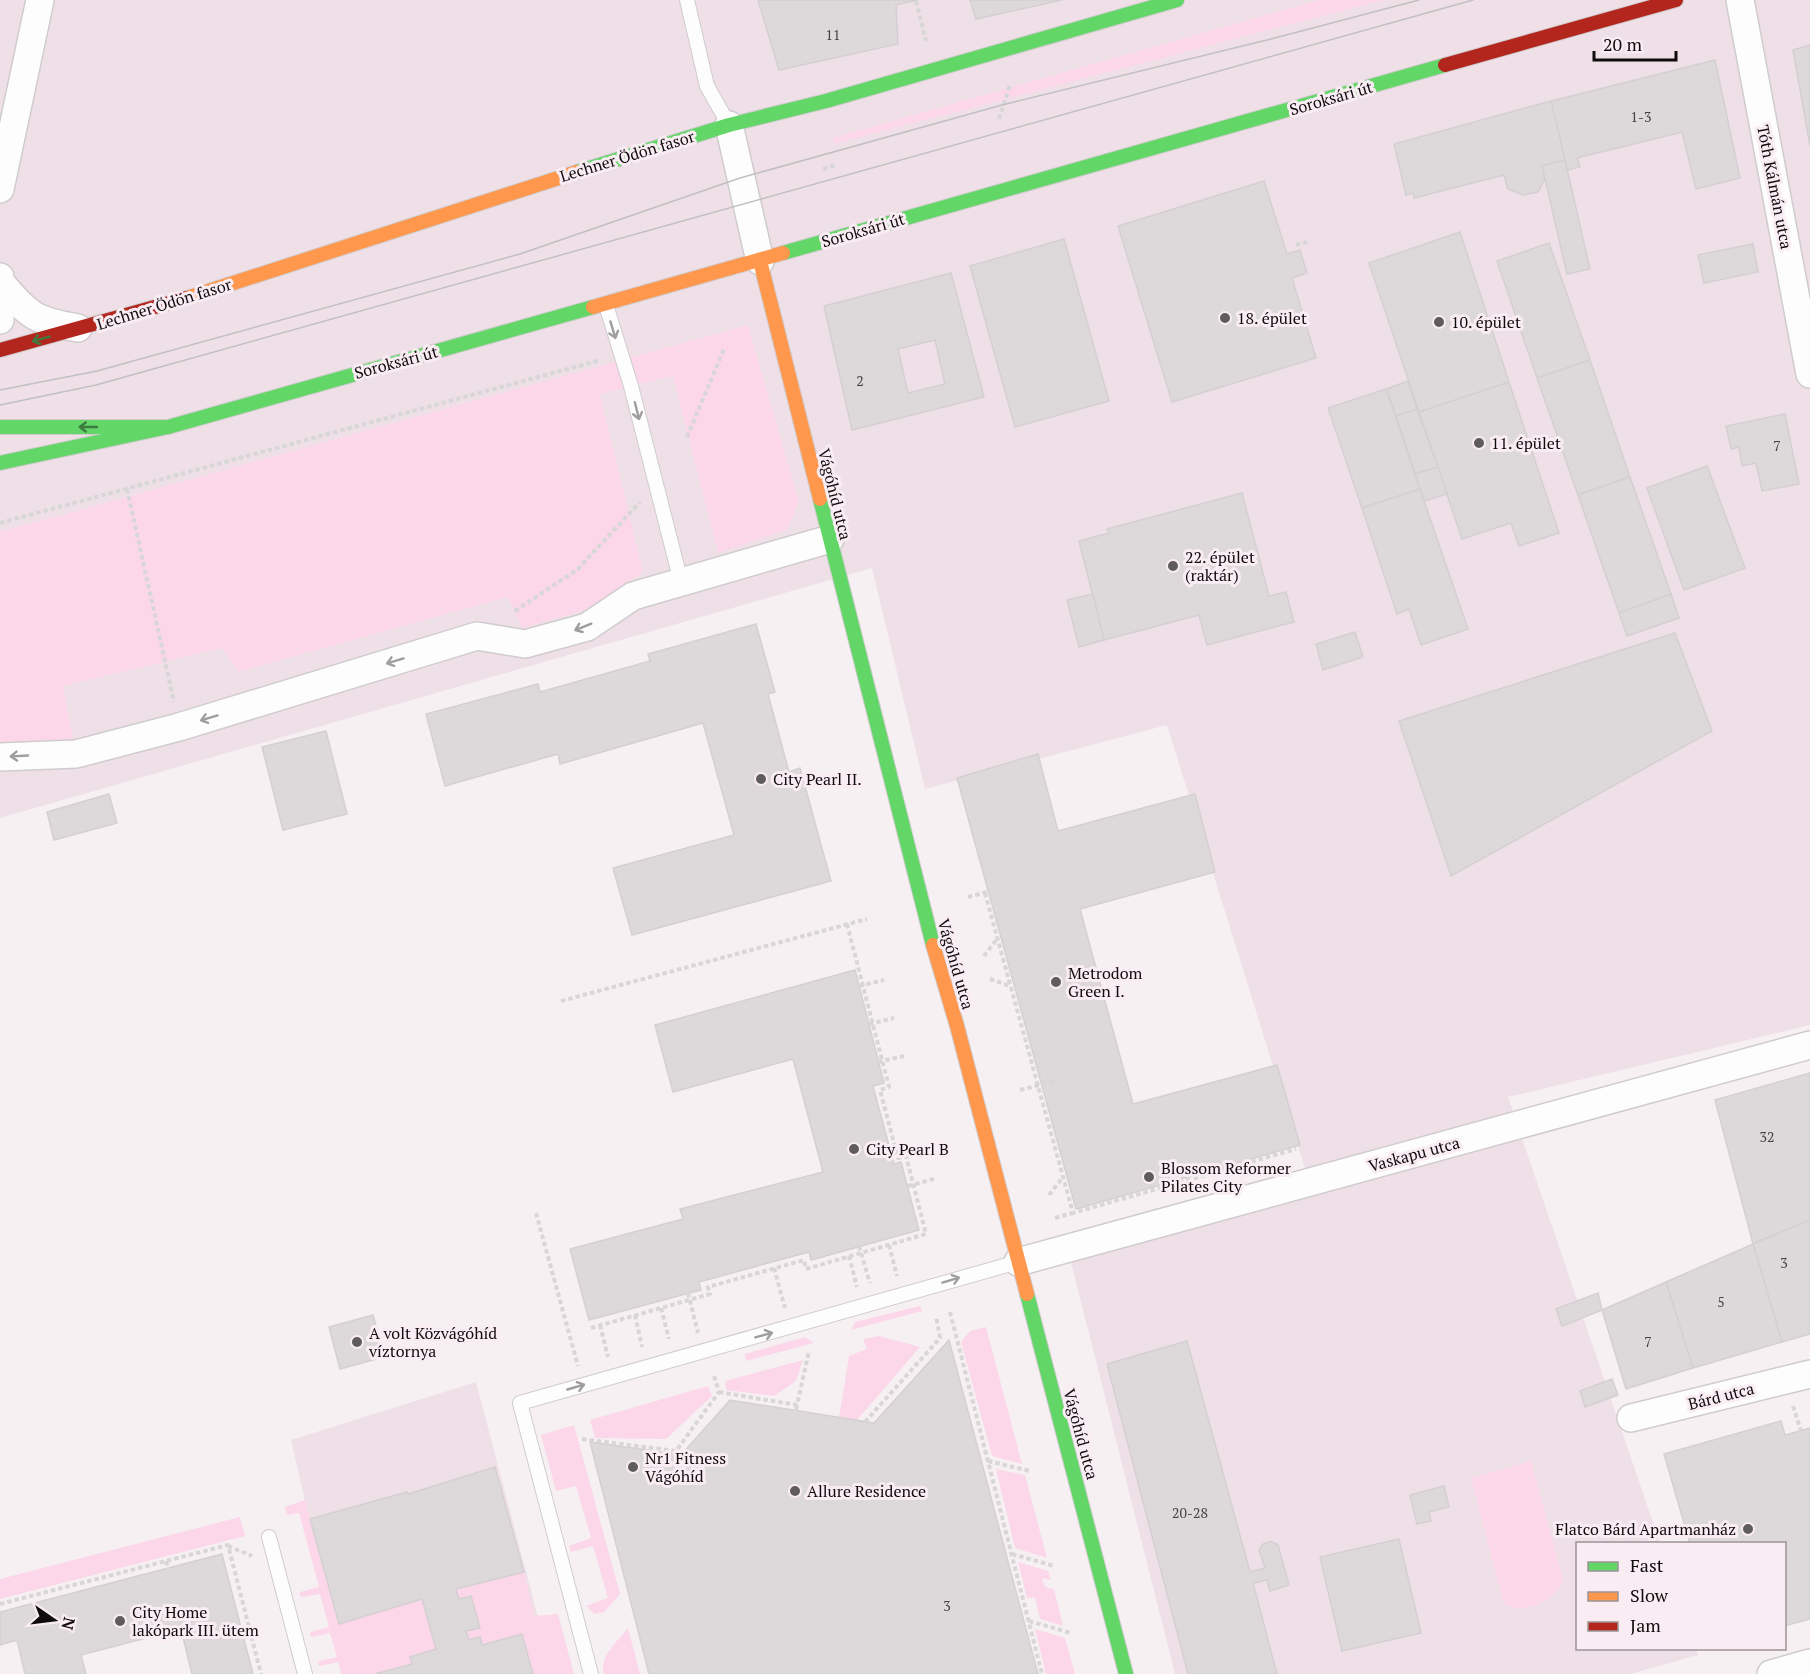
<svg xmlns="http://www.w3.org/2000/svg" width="1810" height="1674" font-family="'PT Serif',serif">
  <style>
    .built { fill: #eee0e6 }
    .green { fill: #fbd7e9 }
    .building { fill: #ddd8da; stroke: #d4d0d2; stroke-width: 1.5; fill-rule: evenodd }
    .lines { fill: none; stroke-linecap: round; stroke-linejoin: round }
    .lane-casing { stroke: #d0ccce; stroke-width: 16 }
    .street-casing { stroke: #d0ccce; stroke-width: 30 }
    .fast-casing { stroke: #d0ccce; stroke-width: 16 }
    .slow-casing { stroke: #d0ccce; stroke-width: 16 }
    .jam-casing { stroke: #d0ccce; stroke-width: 16 }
    .path { stroke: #d8d6d7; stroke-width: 4; stroke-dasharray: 4.5 3; stroke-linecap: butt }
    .lane { stroke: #fefdfd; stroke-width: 14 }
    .street { stroke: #fefdfd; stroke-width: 27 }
    .fast { stroke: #63d668; stroke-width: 14 }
    .slow { stroke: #ff974d; stroke-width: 14 }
    .jam { stroke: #b3261e; stroke-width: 14 }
    .tram { stroke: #c1c0c1; stroke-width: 1.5 }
    .oneway { stroke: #9f9d9d }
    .oneway2 { stroke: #3e7b40 }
    .poi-dot { fill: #605c5e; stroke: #f9edf3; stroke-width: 2 }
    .labels { text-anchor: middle; stroke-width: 6; stroke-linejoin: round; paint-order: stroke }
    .number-label { font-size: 14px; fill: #464143 }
    .street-label { font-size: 16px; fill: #100c0e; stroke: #f9edf3 }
    .poi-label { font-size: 16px; fill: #100c0e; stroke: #f9edf3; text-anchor: start }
  </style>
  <rect width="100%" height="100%" fill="#f6f0f3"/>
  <g class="built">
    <path d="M0 0H1810V1025L1508 1097 1660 1543 1578 1544V1648L1696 1649 1698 1655 1630 1674H1175L1070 1258 1311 1188 1167 725 925 789 872 568 0 818Z"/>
    <path d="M476 1382 553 1674H345L291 1440Z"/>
  </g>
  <g class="green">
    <path d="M1319 0H1384L834 144 832 138Z"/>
    <path d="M748 325 799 502 787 530 718 553 673 376 600 394 643 572 585 610 522 628 508 597 238 672 222 648 63 686 74 744 0 747V532Z"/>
    <path d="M920 1306 922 1311 851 1330 855 1322Z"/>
    <path d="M986 1327 1022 1464 992 1456 961 1342 970 1331Z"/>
    <path d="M879 1336 920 1347 857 1420 839 1418 849 1356 867 1349 863 1339Z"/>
    <path d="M805 1337 814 1343 746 1361 745 1354Z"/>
    <path d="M803 1360 796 1381 774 1396 726 1390 725 1381Z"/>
    <path d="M708 1386 712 1396 666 1439 595 1438 590 1420Z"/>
    <path d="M574 1425 620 1594 604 1612 595 1614 586 1606 608 1598 593 1546 571 1552 569 1546 591 1538 576 1486 556 1491 541 1435Z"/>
    <path d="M1531 1461 1563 1579C1558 1600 1521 1618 1503 1602L1471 1478Z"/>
    <path d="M996 1469 1025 1475 1047 1558 1015 1548Z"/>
    <path d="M305 1500 339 1624 422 1599 436 1649 410 1656 412 1664 375 1674H341L338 1662 320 1666 318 1664 319 1661 337 1657 330 1633 312 1637 310 1635 311 1632 329 1627 320 1594 302 1597 300 1595V1592L319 1587 299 1513 287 1515 285 1507Z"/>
    <path d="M240 1517 245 1536 0 1599V1579Z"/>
    <path d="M1018 1562 1048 1571 1051 1580 1042 1578 1045 1587 1054 1589 1063 1626 1040 1619 1035 1597 1027 1598Z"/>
    <path d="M524 1572 534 1616 558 1614 574 1674H533L522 1634 482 1645 480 1637 469 1640 466 1631 479 1628 471 1596 459 1599 456 1589Z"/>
    <path d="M628 1628 640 1674H604C599 1656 618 1641 628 1628Z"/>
    <path d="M1035 1629 1065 1638 1075 1674H1046Z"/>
  </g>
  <g class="building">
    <path d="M758 0H918L896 5 898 44 779 70Z"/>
    <path d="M970 0H1062L976 19Z"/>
    <path d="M1810 45V146L1793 50Z"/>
    <path d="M1715 60 1740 178 1696 189 1682 132 1577 158 1580 167 1567 170 1551 101Z"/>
    <path d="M1551 101 1565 160 1542 166 1545 179 1538 192 1523 195 1508 189 1504 175 1414 198 1413 193 1406 195 1394 144Z"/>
    <path d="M1565 160 1590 269 1567 274 1542 166Z"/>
    <path d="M1264 181 1287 254 1300 250 1307 273 1292 278 1316 358 1172 402 1118 226Z"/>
    <path d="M1460 232 1509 382 1419 412 1369 263Z"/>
    <path d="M1064 239 1109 401 1015 427 970 266Z"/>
    <path d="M1549 243 1590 360 1537 378 1497 261Z"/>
    <path d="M1753 244 1758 272 1704 283 1698 255Z"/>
    <path d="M951 273 984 397 852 430 824 306ZM935 340 945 384 908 393 898 349Z"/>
    <path d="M1590 360 1630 477 1578 495 1537 378Z"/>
    <path d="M1408 381 1417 409 1396 416 1386 389Z"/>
    <path d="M1509 382 1559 533 1519 546 1511 523 1462 539 1419 412Z"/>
    <path d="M1386 389 1420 489 1362 508 1328 408Z"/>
    <path d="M1417 409 1438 467 1415 474 1396 416Z"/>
    <path d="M1785 414 1799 484 1762 491 1756 463 1742 466 1739 447 1731 449 1726 426Z"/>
    <path d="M1707 466 1745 568 1684 590 1647 488Z"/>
    <path d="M1438 467 1447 494 1424 501 1415 474Z"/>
    <path d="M1630 477 1671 594 1619 613 1578 495Z"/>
    <path d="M1420 489 1468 629 1421 645 1409 609 1397 614 1362 508Z"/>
    <path d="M1242 493 1269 596 1286 592 1294 622 1207 645 1199 615 1104 640 1079 541 1109 533 1107 529Z"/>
    <path d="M1093 594 1104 640 1079 647 1067 600Z"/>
    <path d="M1671 594 1679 618 1627 636 1619 613Z"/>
    <path d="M756 624 775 692 768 694 789 772 800 768 831 881 632 935 613 868 734 835 703 723 560 764 558 754 445 786 426 714 538 684 540 692 650 661 648 654Z"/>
    <path d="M1355 632 1363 657 1323 670 1316 644Z"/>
    <path d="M1675 633 1712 731 1451 876 1399 721Z"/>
    <path d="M326 731 347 814 283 830 262 747Z"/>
    <path d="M1038 754 1058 831 1195 794 1215 872 1080 909 1133 1104 1277 1065 1300 1145 1076 1209 957 778Z"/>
    <path d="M109 794 117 823 54 840 47 812Z"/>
    <path d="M855 970 884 1083 873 1086 894 1164 901 1162 919 1230 811 1260 809 1252 699 1282 701 1290 589 1320 570 1249 683 1219 680 1209 823 1172 793 1059 673 1092 655 1025Z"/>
    <path d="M1810 1073V1220L1753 1244 1715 1100Z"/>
    <path d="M1810 1220V1334L1782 1342 1753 1244Z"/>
    <path d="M1753 1244 1782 1342 1693 1368 1666 1282Z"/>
    <path d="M1666 1282 1693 1368 1626 1389 1602 1310Z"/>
    <path d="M1598 1293 1602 1310 1562 1326 1556 1309Z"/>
    <path d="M373 1315 384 1357 340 1369 329 1327Z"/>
    <path d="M949 1340 1038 1674H649L590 1442 681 1455 730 1400 874 1423Z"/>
    <path d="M1187 1341 1250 1572 1265 1568 1259 1550 1263 1544 1271 1541 1278 1545 1289 1585 1270 1591 1267 1580 1253 1583 1277 1674H1188L1107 1364Z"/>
    <path d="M1612 1379 1618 1395 1585 1407 1580 1391Z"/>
    <path d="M1781 1421 1785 1435 1810 1428V1619L1784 1626V1544H1690L1664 1454Z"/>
    <path d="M495 1467 524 1572 456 1589 459 1599 471 1596 480 1628 466 1631 469 1640 480 1637 482 1645 522 1634 533 1674H375L412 1664 410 1657 436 1649 422 1599 339 1624 310 1519 407 1492 408 1494Z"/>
    <path d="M1444 1486 1449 1507 1429 1512 1431 1521 1417 1524 1410 1495Z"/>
    <path d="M1399 1539 1421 1633 1342 1651 1320 1557Z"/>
    <path d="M222 1554 253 1674H192L181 1629 81 1655 86 1674H25L17 1640 0 1645V1612Z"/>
  </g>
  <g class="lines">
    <defs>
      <g id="lane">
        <path d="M687 0 707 86 729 125"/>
        <path d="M606 305 631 386 681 582"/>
        <path d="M269 1537 305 1674"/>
        <path d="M591 1674 520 1403 1018 1262"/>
      </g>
      <g id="street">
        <path d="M1740 0 1810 374"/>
        <path d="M729 125 760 261"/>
        <path d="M0 189 40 0"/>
        <path d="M2 284C30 317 36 321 78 328"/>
        <path d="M0 320V277"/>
        <path d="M0 757 76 754 179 727 477 636 525 644 587 627 633 596 830 539"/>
        <path d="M1018 1262 1810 1045"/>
        <path d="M1631 1418 1810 1374"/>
        <path d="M1771 1674 1810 1663"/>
      </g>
      <g id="fast">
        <path d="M577 172 729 125 826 101 1177 0"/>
        <path d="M783 253 1445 65"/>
        <path d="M0 427H168"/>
        <path d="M0 463 168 427 593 307"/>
        <path d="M820 499 933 945"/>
        <path d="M1027 1294 1126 1674"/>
      </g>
      <g id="slow">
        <path d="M760 261 820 499"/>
        <path d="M187 298 577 172"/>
        <path d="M593 307 783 253"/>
        <path d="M933 945 957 1026 1027 1294"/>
      </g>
      <g id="jam">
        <path d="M1445 65 1676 0"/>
        <path d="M0 350 187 298"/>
      </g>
    </defs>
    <use href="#lane" class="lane-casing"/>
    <use href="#street" class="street-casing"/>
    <use href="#fast" class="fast-casing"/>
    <use href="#slow" class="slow-casing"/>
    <use href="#jam" class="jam-casing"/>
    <g class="path">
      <path d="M916 1 926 41"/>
      <path d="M999 119 1010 85"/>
      <path d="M823 169 836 165"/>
      <path d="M1296 245 1307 242"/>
      <path d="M687 437 724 349"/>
      <path d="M127 489 174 702"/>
      <path d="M0 523 601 360"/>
      <path d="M515 611 578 569 640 502"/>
      <path d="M985 893 1073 1213 1296 1149"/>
      <path d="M968 897 987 892"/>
      <path d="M984 956 997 939"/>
      <path d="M990 979 1010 986"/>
      <path d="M859 986 884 980"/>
      <path d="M561 1001 867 919"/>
      <path d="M869 1024 894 1018"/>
      <path d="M878 1062 904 1056"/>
      <path d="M1020 1090 1055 1081"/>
      <path d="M908 1186 937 1178"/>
      <path d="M1049 1195 1063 1177"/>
      <path d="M536 1213 578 1366"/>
      <path d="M1055 1218 1073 1213"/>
      <path d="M889 1245 897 1276"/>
      <path d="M859 1246 870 1283"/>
      <path d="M849 1256 857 1287"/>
      <path d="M774 1268 785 1308"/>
      <path d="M688 1293 698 1333"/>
      <path d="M661 1308 669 1339"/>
      <path d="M950 1312 1042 1674"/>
      <path d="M635 1315 642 1347"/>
      <path d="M600 1325 608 1357"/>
      <path d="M591 1328 710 1294 708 1287 804 1260 806 1269 926 1234 906 1156 898 1158 880 1090 889 1087 847 924"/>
      <path d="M719 1392 797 1405 809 1351"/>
      <path d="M1793 1406 1801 1431"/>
      <path d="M796 1411 797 1405"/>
      <path d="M865 1422 940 1338 936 1316"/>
      <path d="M582 1439 676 1451 719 1392 714 1376"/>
      <path d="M988 1461 1030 1471"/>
      <path d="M228 1546 252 1556"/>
      <path d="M1012 1554 1054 1566"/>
      <path d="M166 1561 168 1569"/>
      <path d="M0 1604 228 1545 261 1674"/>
      <path d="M1029 1621 1071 1633"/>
    </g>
    <use href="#lane" class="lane"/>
    <use href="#street" class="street"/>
    <use href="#fast" class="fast"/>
    <use href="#slow" class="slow"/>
    <use href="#jam" class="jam"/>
    <g class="tram">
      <path d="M0 390 97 371 520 254 740 178 1002 105 1271 39 1419 0"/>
      <path d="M0 405 96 385 1473 0"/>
    </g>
  </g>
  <defs><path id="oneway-shaft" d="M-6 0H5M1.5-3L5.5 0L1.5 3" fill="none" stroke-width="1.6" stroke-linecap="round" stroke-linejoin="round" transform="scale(1.5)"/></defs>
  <g class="oneway">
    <use href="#oneway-shaft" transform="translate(613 330) rotate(73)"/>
    <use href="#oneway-shaft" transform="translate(637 411) rotate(76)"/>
    <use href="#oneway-shaft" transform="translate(583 627) rotate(158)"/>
    <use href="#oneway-shaft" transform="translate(395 661) rotate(163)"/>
    <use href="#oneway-shaft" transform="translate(209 718) rotate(163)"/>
    <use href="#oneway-shaft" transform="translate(19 756) rotate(177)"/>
    <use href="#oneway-shaft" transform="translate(951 1280) rotate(-17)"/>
    <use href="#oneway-shaft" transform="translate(764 1335) rotate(-15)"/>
    <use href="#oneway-shaft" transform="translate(576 1387) rotate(-16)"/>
  </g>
  <g class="oneway2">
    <use href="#oneway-shaft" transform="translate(41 339) rotate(165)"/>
    <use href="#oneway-shaft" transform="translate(88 427) rotate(180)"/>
  </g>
  <g class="poi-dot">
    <circle cx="1225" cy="318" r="6"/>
    <circle cx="1439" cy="322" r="6"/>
    <circle cx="1479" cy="443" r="6"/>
    <circle cx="1173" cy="566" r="6"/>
    <circle cx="761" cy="779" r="6"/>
    <circle cx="1056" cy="982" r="6"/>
    <circle cx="854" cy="1149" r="6"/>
    <circle cx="1149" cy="1177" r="6"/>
    <circle cx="357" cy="1342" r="6"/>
    <circle cx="633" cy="1467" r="6"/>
    <circle cx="795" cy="1491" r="6"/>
    <circle cx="1748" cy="1529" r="6"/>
    <circle cx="120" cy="1621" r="6"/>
  </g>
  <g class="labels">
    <g class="number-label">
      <text x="833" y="40">11</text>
      <text x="1641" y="122">1-3</text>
      <text x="860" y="386">2</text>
      <text x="1777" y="451">7</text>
      <text x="1767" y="1142">32</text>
      <text x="1784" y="1268">3</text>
      <text x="1721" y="1307">5</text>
      <text x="1648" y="1347">7</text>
      <text x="1190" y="1518">20-28</text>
      <text x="947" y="1611">3</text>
    </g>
    <g class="street-label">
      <text transform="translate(1331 98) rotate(-16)" y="6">Soroksári út</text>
      <text transform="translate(627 156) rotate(-17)" y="6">Lechner Ödön fasor</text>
      <text transform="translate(1775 187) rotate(79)" y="6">Tóth Kálmán utca</text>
      <text transform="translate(863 230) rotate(-16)" y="6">Soroksári út</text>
      <text transform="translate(164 304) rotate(-17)" y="6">Lechner Ödön fasor</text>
      <text transform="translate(396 362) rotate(-15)" y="6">Soroksári út</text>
      <text transform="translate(835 494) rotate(76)" y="6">Vágóhíd utca</text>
      <text transform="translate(956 964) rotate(74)" y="6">Vágóhíd utca</text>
      <text transform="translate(1414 1154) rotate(-15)" y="6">Vaskapu utca</text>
      <text transform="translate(1721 1396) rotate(-14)" y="6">Bárd utca</text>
      <text transform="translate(1081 1434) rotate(75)" y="6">Vágóhíd utca</text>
    </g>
    <g class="poi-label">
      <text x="1237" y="324">18. épület</text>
      <text x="1451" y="328">10. épület</text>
      <text x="1491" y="449">11. épület</text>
      <text x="1185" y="563">22. épület<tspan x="1185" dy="18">(raktár)</tspan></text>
      <text x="773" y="785">City Pearl II.</text>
      <text x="1068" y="979">Metrodom<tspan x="1068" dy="18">Green I.</tspan></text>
      <text x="866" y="1155">City Pearl B</text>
      <text x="1161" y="1174">Blossom Reformer<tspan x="1161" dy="18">Pilates City</tspan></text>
      <text x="369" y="1339">A volt Közvágóhíd<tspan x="369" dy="18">víztornya</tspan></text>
      <text x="645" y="1464">Nr1 Fitness<tspan x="645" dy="18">Vágóhíd</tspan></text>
      <text x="807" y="1497">Allure Residence</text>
      <text x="1736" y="1535" text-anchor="end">Flatco Bárd Apartmanház</text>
      <text x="132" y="1618">City Home<tspan x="132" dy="18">lakópark III. ütem</tspan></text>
    </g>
  </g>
  <rect x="1576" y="1542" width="210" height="108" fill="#f9edf3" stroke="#9c9397" stroke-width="1.5"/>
  <rect x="1588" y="1562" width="30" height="9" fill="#63d668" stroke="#9c9397" stroke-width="1.5"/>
  <text x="1630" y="1572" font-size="18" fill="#100c0e">Fast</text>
  <rect x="1588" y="1592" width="30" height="9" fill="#ff974d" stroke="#9c9397" stroke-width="1.5"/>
  <text x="1630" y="1602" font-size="18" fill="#100c0e">Slow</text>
  <rect x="1588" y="1622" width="30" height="9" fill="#b3261e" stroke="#9c9397" stroke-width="1.5"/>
  <text x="1630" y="1632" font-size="18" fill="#100c0e">Jam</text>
  <g transform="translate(54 1620) rotate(104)" stroke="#f9edf3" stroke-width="4.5" paint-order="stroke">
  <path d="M0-4.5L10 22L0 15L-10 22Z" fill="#100c0e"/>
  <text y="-9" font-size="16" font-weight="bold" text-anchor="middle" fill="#100c0e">N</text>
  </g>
  <path d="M1594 51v9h82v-9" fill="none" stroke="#100c0e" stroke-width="3"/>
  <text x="1603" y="51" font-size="18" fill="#100c0e" stroke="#f9edf3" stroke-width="4.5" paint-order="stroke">20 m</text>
</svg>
